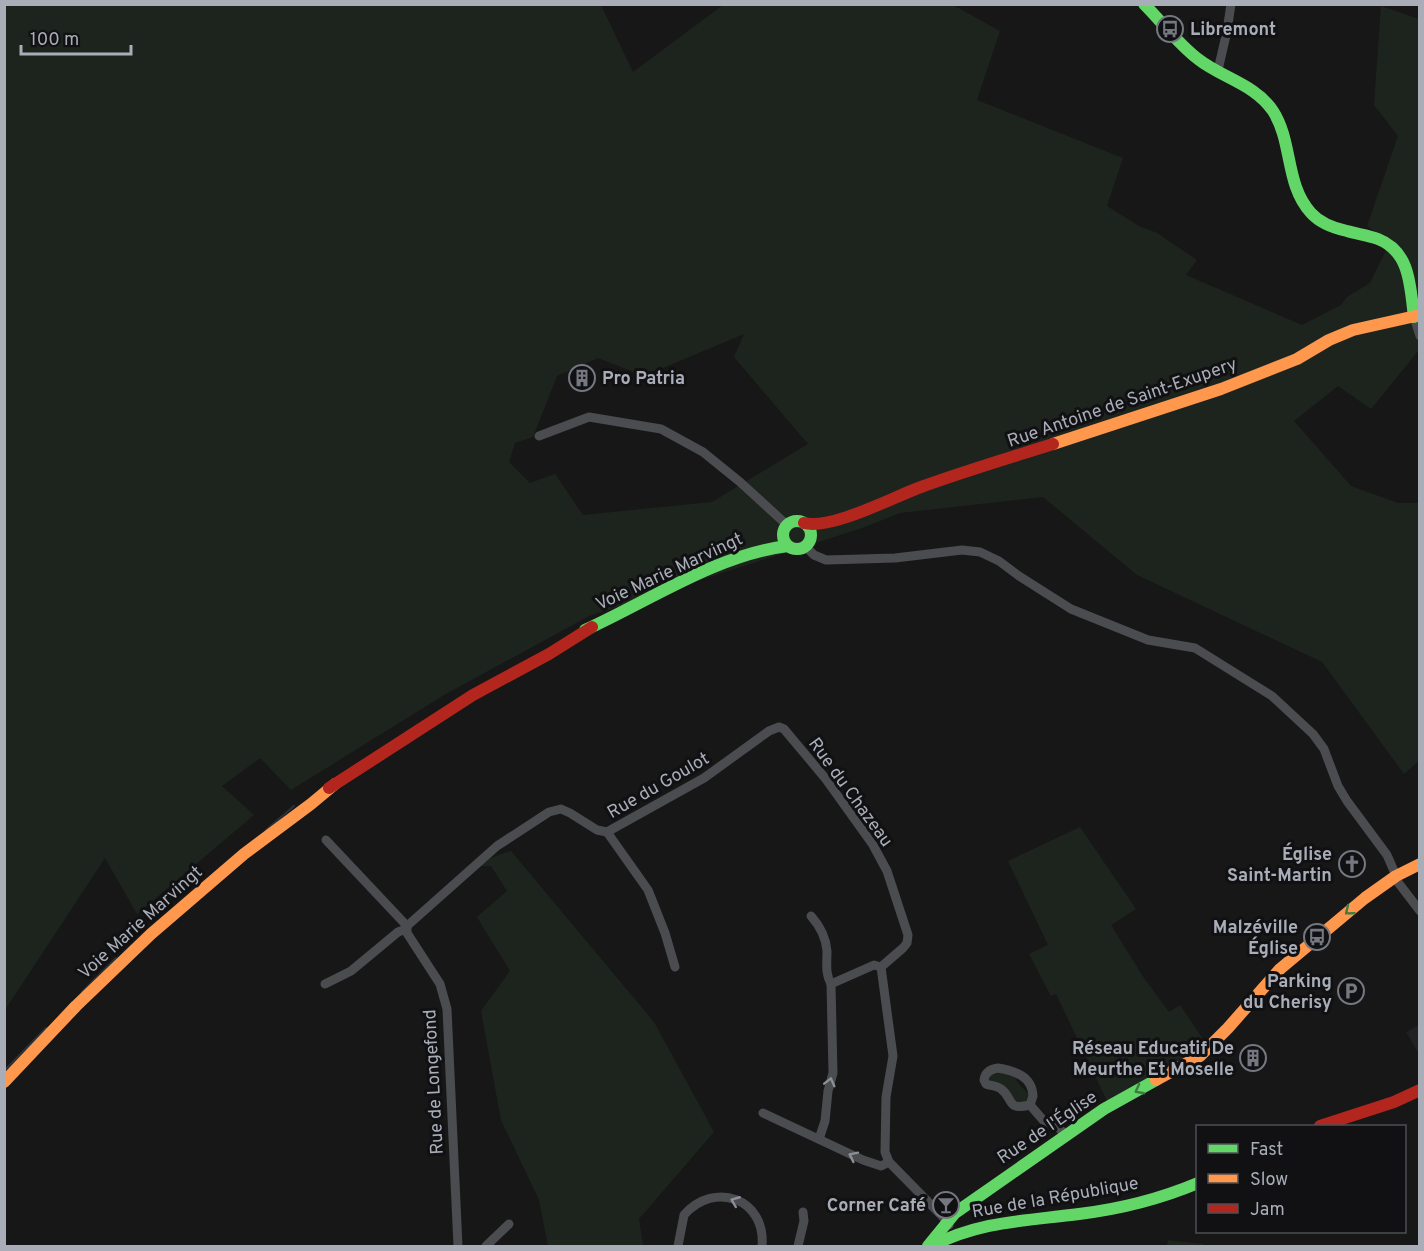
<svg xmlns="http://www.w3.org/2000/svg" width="1424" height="1251" font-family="Overpass,sans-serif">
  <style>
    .built { fill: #212123 }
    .green { fill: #1d241e; fill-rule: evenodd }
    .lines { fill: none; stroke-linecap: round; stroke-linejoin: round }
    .stream { stroke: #2a3239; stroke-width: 2 }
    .street { stroke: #4b4c50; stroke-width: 9 }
    .fast { stroke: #63d668; stroke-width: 12 }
    .slow { stroke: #ff974d; stroke-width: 12 }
    .jam { stroke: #b3261e; stroke-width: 12 }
    .oneway { stroke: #3e7d42 }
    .oneway2 { stroke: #8c9099 }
    .labels { text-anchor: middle; stroke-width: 6; stroke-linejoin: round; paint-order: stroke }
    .poi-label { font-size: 18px; font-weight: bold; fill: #a8adb8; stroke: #111113; text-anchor: end }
    .street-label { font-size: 18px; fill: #a8adb8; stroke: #111113 }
  </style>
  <rect width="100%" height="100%" fill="#171717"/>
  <path class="built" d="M1419 1025V1054L1406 1032Z"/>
  <g class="green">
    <path d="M5 5H601L633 72 723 5H953L1000 31 977 100 1123 158 1107 206 1139 226 1157 233 1197 260 1186 275 1302 325 1341 305 1347 297 1370 283 1390 242 1367 226 1398 136 1374 105 1381 6 1419 19V350L1371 409 1338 386 1294 421 1351 486 1398 503H1419V761L1404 774 1322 662 1137 575 1043 497 900 513 862 528 589 616 444 695 291 790 260 758 222 786 254 815 137 914 105 858 5 1010ZM744 334 734 357 808 444 712 502 583 515 555 474 530 483 509 462 515 443 533 437 557 376 598 358 644 376Z"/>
    <path d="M1080 827 1136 909 1111 925 1144 978 1169 1012 1180 1005 1207 1045 1108 1103 1056 994 1051 996 1029 954 1048 945 1008 861Z"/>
    <path d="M511 851 654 1022 714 1132 639 1219 643 1246H548L539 1200 501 1120 481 1011 510 971 477 917 507 891 491 866H467Z"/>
    <path d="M996 1071 1021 1077 1016 1080 1027 1093H1031L1027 1101 1019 1104 988 1080 990 1074Z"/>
    <path d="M1168 1240 1203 1244 1204 1246H1167Z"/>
  </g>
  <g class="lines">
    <g class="stream">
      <path d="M266 830 294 806"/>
      <path d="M82 992 116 958"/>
      <path d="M4 1071 46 1028"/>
    </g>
    <g class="street">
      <path d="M1218 70 1227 31 1231 4"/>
      <path d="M1414 317 1420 336"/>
      <path d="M539 436 589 417 661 429 703 452 740 482 787 525"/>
      <path d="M805 546 814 555 826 560 895 558 962 550 980 552 999 561 1019 576 1071 609 1148 640 1195 648 1272 696 1313 734 1324 749 1338 786 1347 801 1387 855 1394 871 1397 881 1420 911"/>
      <path d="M607 832 648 890 665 933 675 967"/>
      <path d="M326 840 407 926"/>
      <path d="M811 916C819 925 826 938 827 951 827 963 825 973 831 984L833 1073 828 1091 825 1121 819 1139"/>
      <path d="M407 926 497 846 549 812 561 809 570 813 597 830 607 832 704 778 769 731 779 727 784 729 825 778 873 845 887 871 908 935 907 943 903 948 881 967 893 1056 886 1097 885 1152 889 1162 947 1221 949 1225"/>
      <path d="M407 926V933L440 984 447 1009 458 1246"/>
      <path d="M325 984 351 971 398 932 406 929"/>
      <path d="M831 984 874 965 881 967"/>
      <path d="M998 1068C1015 1071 1032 1076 1033 1096L1030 1105C1005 1111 1014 1098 1001 1089 997 1086 991 1086 986 1084L984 1080C985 1072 991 1069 998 1068Z"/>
      <path d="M1030 1105 1043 1120 1059 1128 1065 1135"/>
      <path d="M763 1113 863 1160 881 1166 889 1162"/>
      <path d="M486 1246 509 1224"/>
      <path d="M678 1246 684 1215C715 1180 766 1199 762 1246"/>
      <path d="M798 1246 804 1221 803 1212"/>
    </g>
    <g class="fast">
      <path d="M1144 4C1162 22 1178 44 1198 59 1222 78 1255 84 1273 111 1293 142 1285 185 1311 213 1320 223 1333 228 1347 231 1357 234 1368 235 1378 239 1411 252 1410 287 1414 317"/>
      <circle cx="797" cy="535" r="14"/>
      <path d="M585 630C649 601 718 554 788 546"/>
      <path d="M928 1246 955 1213 1104 1109 1156 1080"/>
      <path d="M932 1246C980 1221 1026 1221 1079 1214 1120 1209 1160 1199 1198 1183"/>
    </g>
    <g class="slow">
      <path d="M1053 444 1221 389 1297 359 1329 340 1353 330 1420 315"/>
      <path d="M1156 1080 1200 1056 1228 1028 1280 969 1365 898 1396 876 1420 864"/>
      <path d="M4 1082 76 1006 151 934 244 854 311 804 335 784"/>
    </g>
    <g class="jam">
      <path d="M804 523C832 530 893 497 921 487 965 471 1009 458 1053 444"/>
      <path d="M329 788 473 695 549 654 592 627"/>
      <path d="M1320 1126 1394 1102 1420 1090"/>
    </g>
  </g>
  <defs><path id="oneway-chevron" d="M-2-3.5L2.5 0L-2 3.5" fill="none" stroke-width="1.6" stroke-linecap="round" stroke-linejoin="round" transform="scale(1.5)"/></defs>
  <g class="oneway">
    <use href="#oneway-chevron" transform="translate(1349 911) rotate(141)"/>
    <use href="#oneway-chevron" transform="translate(1139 1090) rotate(152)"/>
  </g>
  <g class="oneway2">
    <use href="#oneway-chevron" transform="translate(830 1082) rotate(-76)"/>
    <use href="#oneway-chevron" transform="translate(853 1156) rotate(-154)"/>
    <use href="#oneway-chevron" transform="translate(735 1201) rotate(-158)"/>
  </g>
  <defs>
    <symbol id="bus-ring" viewBox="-11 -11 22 22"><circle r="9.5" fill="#111113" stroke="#757880" stroke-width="1.5"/><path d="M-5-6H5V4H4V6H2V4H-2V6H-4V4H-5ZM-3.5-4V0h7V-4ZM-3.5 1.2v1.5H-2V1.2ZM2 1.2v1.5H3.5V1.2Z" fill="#757880"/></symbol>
    <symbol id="building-ring" viewBox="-11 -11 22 22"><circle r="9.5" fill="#111113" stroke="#757880" stroke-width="1.5"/><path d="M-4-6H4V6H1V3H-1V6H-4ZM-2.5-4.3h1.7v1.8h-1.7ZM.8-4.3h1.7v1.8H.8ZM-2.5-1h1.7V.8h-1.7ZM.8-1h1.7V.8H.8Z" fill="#757880"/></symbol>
    <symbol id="church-ring" viewBox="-11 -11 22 22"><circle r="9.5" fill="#111113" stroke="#757880" stroke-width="1.5"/><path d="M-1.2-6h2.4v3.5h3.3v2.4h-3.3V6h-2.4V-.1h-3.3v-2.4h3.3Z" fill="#757880"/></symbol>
    <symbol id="parking-ring" viewBox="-11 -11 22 22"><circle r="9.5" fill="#111113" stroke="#757880" stroke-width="1.5"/><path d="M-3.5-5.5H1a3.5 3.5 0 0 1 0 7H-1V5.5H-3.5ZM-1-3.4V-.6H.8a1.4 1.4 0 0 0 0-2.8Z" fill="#757880"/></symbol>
    <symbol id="bar-ring" viewBox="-11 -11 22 22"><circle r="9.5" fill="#111113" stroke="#757880" stroke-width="1.5"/><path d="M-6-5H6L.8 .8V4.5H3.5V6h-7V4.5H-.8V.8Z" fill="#757880"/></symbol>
  </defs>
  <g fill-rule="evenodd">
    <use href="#bus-ring" x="1155" y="14" width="30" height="30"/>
    <use href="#building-ring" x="567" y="363" width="30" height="30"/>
    <use href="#church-ring" x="1337" y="849" width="30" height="30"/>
    <use href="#bus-ring" x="1302" y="922" width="30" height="30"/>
    <use href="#parking-ring" x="1336" y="976" width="30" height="30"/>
    <use href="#building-ring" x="1238" y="1043" width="30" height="30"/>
    <use href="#bar-ring" x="931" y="1190" width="30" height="30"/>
  </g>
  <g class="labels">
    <g class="poi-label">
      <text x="1190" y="35" text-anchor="start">Libremont</text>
      <text x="602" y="384" text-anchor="start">Pro Patria</text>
      <text x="1332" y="860">Église<tspan x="1332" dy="21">Saint-Martin</tspan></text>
      <text x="1298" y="933">Malzéville<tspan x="1298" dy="21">Église</tspan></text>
      <text x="1332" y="987">Parking<tspan x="1332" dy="21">du Cherisy</tspan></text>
      <text x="1234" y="1054">Réseau Educatif De<tspan x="1234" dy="21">Meurthe Et Moselle</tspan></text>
      <text x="926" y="1211">Corner Café</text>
    </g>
    <g class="street-label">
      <text transform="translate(1122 402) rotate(-19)" y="6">Rue Antoine de Saint-Exupery</text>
      <text transform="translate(669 571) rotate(-25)" y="6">Voie Marie Marvingt</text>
      <text transform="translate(658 785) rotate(-30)" y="6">Rue du Goulot</text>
      <text transform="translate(851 792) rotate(54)" y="6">Rue du Chazeau</text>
      <text transform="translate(140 922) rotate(-42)" y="6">Voie Marie Marvingt</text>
      <text transform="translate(433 1082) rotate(-93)" y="6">Rue de Longefond</text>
      <text transform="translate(1047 1127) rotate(-34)" y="6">Rue de l'Église</text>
      <text transform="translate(1055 1197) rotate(-10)" y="6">Rue de la République</text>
    </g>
  </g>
  <rect width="1424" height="1251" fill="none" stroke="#a8adb8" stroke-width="12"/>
  <rect x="1196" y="1125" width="210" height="108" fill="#111113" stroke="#4d4f55" stroke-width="1.5"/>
  <rect x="1208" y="1144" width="30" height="9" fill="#63d668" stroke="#4d4f55" stroke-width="1.5"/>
  <text x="1250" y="1155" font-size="18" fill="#a8adb8">Fast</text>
  <rect x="1208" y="1174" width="30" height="9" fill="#ff974d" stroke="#4d4f55" stroke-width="1.5"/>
  <text x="1250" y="1185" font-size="18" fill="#a8adb8">Slow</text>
  <rect x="1208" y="1204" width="30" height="9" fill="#b3261e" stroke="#4d4f55" stroke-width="1.5"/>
  <text x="1250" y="1215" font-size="18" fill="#a8adb8">Jam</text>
  <path d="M21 45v9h110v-9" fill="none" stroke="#a8adb8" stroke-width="3"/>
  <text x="30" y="45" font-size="18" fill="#a8adb8" stroke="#111113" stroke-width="4.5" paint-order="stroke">100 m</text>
</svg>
